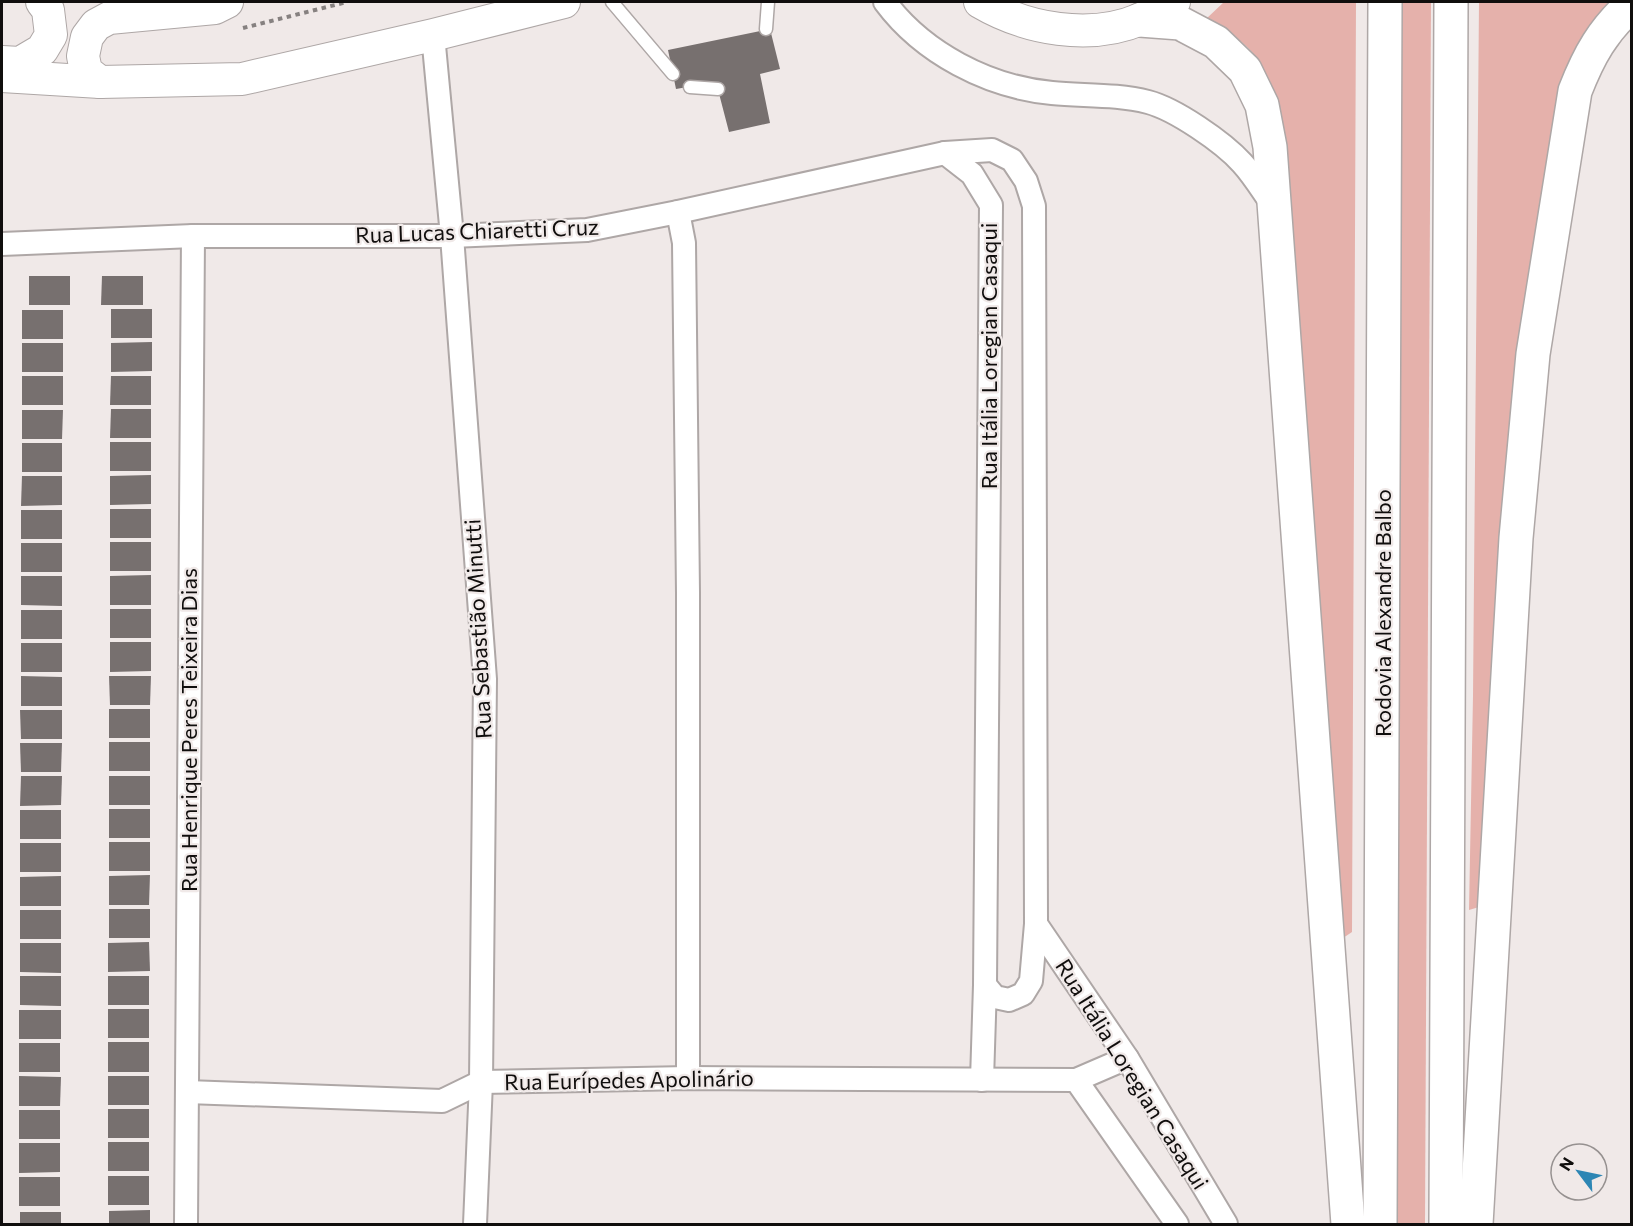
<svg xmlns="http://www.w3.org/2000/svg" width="1633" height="1226" font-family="Commissioner,sans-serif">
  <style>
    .green { fill: #e5b1ab }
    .building { fill: #77706f }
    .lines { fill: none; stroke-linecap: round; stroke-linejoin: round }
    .lane-casing { stroke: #aea7a6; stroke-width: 15 }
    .street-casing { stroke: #aea7a6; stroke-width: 26 }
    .secondary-casing { stroke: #aea7a6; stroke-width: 34 }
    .highway-casing { stroke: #aea7a6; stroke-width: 36 }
    .path { stroke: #868180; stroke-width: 4; stroke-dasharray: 4.5 4.5; stroke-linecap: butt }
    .lane { stroke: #fff; stroke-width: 12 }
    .street { stroke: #fff; stroke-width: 22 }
    .secondary { stroke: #fff; stroke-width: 32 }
    .highway { stroke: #fff; stroke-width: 33 }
    .labels { text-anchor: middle; stroke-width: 4.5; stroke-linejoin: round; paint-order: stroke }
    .street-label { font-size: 22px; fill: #100e0d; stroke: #f0e9e8 }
  </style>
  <rect width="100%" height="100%" fill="#f0e9e8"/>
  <g class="green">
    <path d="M1224 2H1356L1352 932 1343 938 1289 181C1284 137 1282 89 1252 52 1240 38 1221 29 1206 19Z"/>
    <path d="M1401 2H1431L1425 1224H1397Z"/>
    <path d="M1479 2H1611L1602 10 1579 45 1479 907 1469 910 1473 696Z"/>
  </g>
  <g class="building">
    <path d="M770 29 780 69 760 74 770 123 729 132 716 82 676 89 668 50Z"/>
    <rect x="29" y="276" width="41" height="29"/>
    <path d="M102 276H143V305H101Z"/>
    <rect x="111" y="309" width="41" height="29"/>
    <rect x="22" y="310" width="41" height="29"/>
    <path d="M152 342V371L111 372V343Z"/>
    <rect x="22" y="343" width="41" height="29"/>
    <rect x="22" y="376" width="41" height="29"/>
    <path d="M111 376H151V405H110Z"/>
    <path d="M111 409H151V438H110Z"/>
    <path d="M22 410H63L62 439H22Z"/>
    <rect x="110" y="442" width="41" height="29"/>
    <rect x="22" y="443" width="40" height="29"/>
    <path d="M151 475V504L110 505V476Z"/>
    <path d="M22 476H62V505L21 506Z"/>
    <rect x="110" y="509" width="41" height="29"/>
    <rect x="21" y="510" width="41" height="29"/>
    <rect x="110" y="542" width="41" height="29"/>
    <rect x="21" y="543" width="41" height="29"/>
    <path d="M151 575V605H110V576Z"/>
    <path d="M21 576H62V606L21 605Z"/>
    <rect x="110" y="609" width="41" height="29"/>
    <rect x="21" y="610" width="41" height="29"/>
    <path d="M110 642H151V671L110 672Z"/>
    <rect x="21" y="643" width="41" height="29"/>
    <path d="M21 676 62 677V706H21Z"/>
    <path d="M109 676H151L150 705H110Z"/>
    <rect x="109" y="709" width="41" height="29"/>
    <path d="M20 710H62V739H21Z"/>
    <rect x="109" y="742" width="41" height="29"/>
    <path d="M20 743H62L61 772H21Z"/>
    <path d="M21 776H62L61 805 20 806Z"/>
    <rect x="109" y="776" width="41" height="29"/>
    <rect x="109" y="809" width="41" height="29"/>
    <rect x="20" y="810" width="41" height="29"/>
    <rect x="109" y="842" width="41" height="29"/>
    <rect x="20" y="843" width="41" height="29"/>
    <path d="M150 875 149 905H109V876Z"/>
    <path d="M61 876V906H20V877Z"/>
    <rect x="109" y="909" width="41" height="29"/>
    <rect x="20" y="910" width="41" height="29"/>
    <path d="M149 942 150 971 108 972V943Z"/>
    <path d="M20 943H61V973L20 972Z"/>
    <path d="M20 976H61V1006L20 1005Z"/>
    <rect x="108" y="976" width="41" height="29"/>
    <rect x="108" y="1009" width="41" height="29"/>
    <rect x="19" y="1010" width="42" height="29"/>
    <rect x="108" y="1042" width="41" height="30"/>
    <rect x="19" y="1043" width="41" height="29"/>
    <path d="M19 1076 61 1077 60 1106H19Z"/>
    <rect x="108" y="1076" width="41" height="29"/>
    <rect x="108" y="1109" width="41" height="29"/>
    <rect x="19" y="1110" width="41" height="29"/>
    <rect x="108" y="1142" width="41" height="29"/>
    <path d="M19 1143H60V1172L19 1173Z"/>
    <rect x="108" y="1176" width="41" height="29"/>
    <rect x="19" y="1177" width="41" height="29"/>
    <path d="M150 1210V1224H109V1211Z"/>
    <rect x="20" y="1212" width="41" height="12"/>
  </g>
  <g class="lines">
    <defs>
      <g id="lane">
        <path d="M612 2 673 74"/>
        <path d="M766 29 768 2"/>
        <path d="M690 87 718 89"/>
      </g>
      <g id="street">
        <path d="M885 2C923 53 988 87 1052 93 1083 96 1117 94 1148 102 1175 109 1223 142 1242 163 1254 176 1264 193 1274 207"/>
        <path d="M433 35 452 236 485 679 481 1082 475 1224"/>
        <path d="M945 153 972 174 991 205 985 985 982 1080"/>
        <path d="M678 212 684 243 688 593V1078"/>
        <path d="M2 244 193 236H452L587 230 678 212 945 153 992 150 1012 160 1026 181 1034 206 1036 924 1127 1058 1226 1224"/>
        <path d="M985 985 995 997 1009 1000 1023 994 1031 981 1036 924"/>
        <path d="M1076 1080 1177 1224"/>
        <path d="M187 1092 442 1101 481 1082 688 1078 1076 1080 1127 1058"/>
        <path d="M186 1224 193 236"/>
      </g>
      <g id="secondary">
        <path d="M980 2C1026 29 1090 41 1141 19 1152 14 1163 7 1174 2"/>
        <path d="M2 62 20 63 42 50 51 35 48 10 42 2"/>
        <path d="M2 76 100 82 242 79 433 35 564 2"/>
        <path d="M100 82 86 71 83 56 87 37 96 25 109 18 215 8 227 2"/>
      </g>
      <g id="highway">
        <path d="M1140 20 1180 23 1216 42 1245 70 1262 105 1270 147 1348 1224"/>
        <path d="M1380 1224 1385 2"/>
        <path d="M1446 1224 1451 2"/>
        <path d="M1476 1224 1516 538 1533 354 1575 91C1589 55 1603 30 1632 4"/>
      </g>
    </defs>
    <use href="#lane" class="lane-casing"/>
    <use href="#street" class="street-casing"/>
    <use href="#secondary" class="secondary-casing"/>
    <use href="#highway" class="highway-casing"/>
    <path class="path" d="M243 28 347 2"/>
    <use href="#lane" class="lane"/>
    <use href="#street" class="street"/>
    <use href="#secondary" class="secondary"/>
    <use href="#highway" class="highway"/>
  </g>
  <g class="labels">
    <g class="street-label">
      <text transform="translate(477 231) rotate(-2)" y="8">Rua Lucas Chiaretti Cruz</text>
      <text transform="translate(989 356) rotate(-90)" y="8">Rua Itália Loregian Casaqui</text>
      <text transform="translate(1383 613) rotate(-90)" y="8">Rodovia Alexandre Balbo</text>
      <text transform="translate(478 629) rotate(-93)" y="8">Rua Sebastião Minutti</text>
      <text transform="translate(189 730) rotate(-90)" y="8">Rua Henrique Peres Teixeira Dias</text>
      <text transform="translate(1132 1074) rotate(58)" y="8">Rua Itália Loregian Casaqui</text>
      <text transform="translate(629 1080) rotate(-1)" y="8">Rua Eurípedes Apolinário</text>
    </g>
  </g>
  <rect width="1633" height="1226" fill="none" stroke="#100e0d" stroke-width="6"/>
  <g transform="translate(1579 1172) rotate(302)"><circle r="28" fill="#f0e9e8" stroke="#969190" stroke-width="1.5"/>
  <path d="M0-4.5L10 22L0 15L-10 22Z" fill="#2d86b4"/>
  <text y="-9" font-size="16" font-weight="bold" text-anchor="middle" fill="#100e0d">N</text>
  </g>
</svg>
